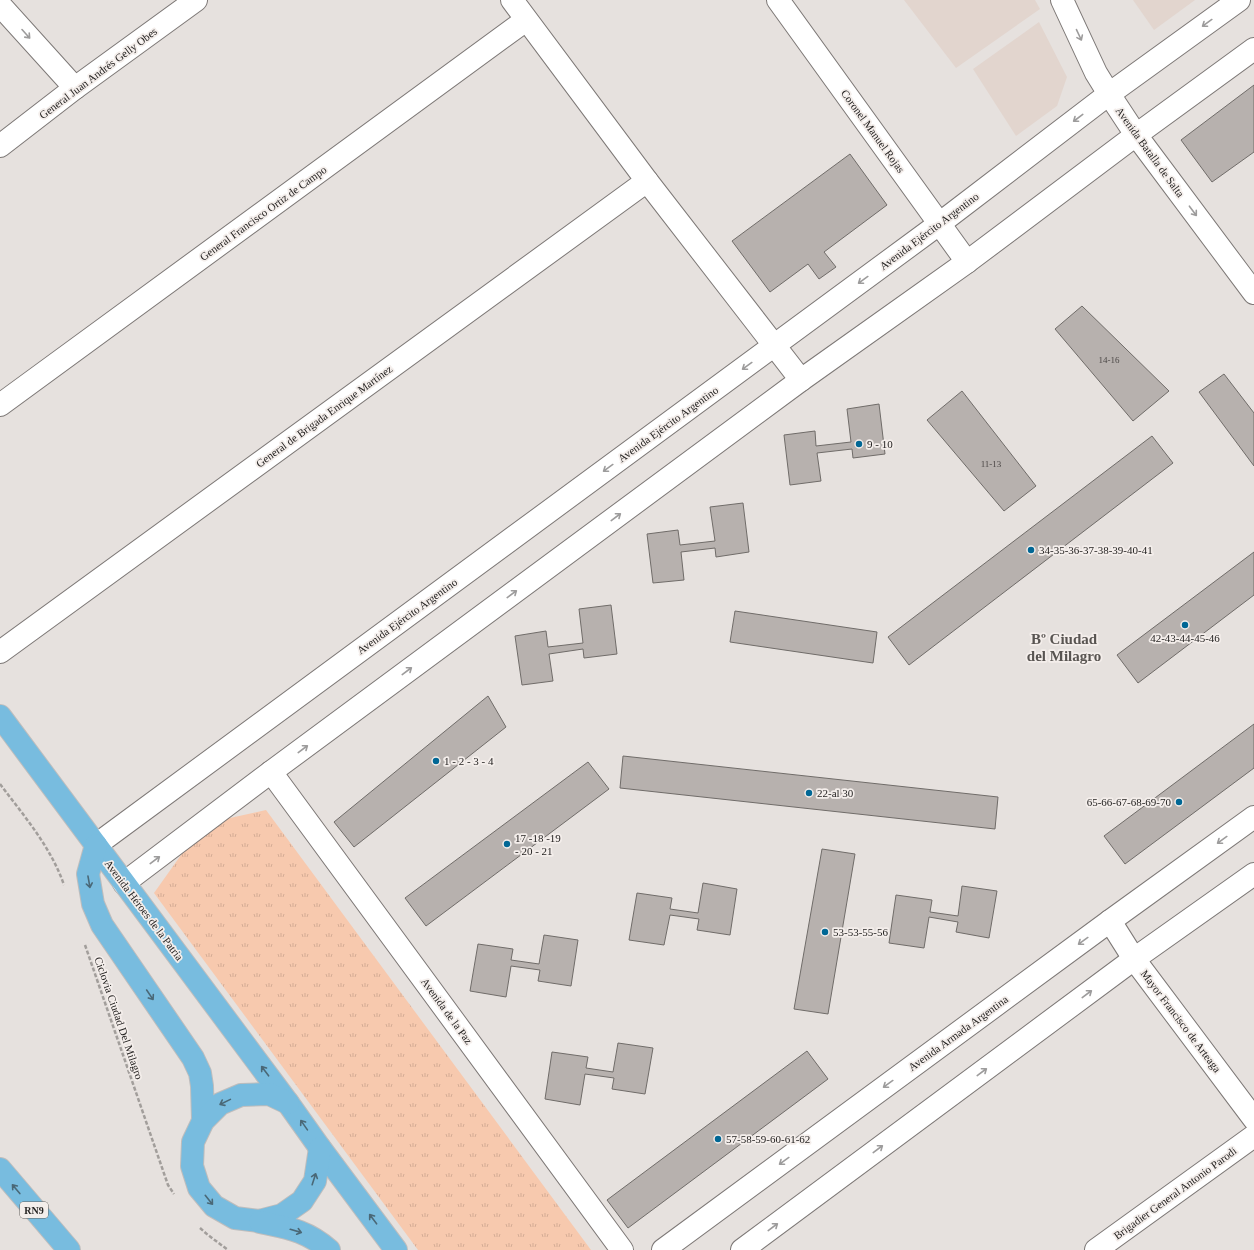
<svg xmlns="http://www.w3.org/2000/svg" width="1254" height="1250" font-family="'Times New Roman',serif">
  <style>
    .built { fill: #e2d5ce }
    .park { fill: url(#park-tufts) }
    .building { fill: #b7b1ae; stroke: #706c69 }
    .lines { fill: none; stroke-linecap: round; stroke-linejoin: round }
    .minor-casing { stroke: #7d7876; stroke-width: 24 }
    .major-casing { stroke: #bebdbd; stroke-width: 24 }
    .path { stroke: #a29e9b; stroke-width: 2.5; stroke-dasharray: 4 2; stroke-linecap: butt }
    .minor { stroke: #fff; stroke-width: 22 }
    .major { stroke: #78bcdf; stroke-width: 22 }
    .oneway { stroke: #9d9c9c }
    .oneway2 { stroke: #4a6877 }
    .poi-dot { fill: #006795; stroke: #f4eeeb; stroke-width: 1.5 }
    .labels { text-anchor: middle; stroke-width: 3.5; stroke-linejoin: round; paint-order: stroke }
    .number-label { font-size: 9px; fill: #4a4645 }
    .shield { fill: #f4eeeb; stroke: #63605e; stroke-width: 1 }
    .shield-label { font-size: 10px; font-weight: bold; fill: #252322 }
    .street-label { font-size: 11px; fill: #252322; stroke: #f4eeeb }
    .poi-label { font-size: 11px; fill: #252322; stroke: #f4eeeb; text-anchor: start }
    .district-label { font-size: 15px; font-weight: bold; fill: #585451; stroke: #f4eeeb }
  </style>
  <defs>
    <pattern id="park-tufts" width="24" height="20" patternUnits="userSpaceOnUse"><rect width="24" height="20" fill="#f7c9ae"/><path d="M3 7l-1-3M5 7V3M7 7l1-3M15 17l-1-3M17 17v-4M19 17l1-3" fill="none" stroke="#d4ac95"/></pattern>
  </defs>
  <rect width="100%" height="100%" fill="#e6e1de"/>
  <g class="built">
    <path d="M904 0H1035L1040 9 956 68Z"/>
    <path d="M1133 0H1195L1154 30Z"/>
    <path d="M1039 22 1067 77 1057 106 1016 136 973 69Z"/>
  </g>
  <path class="park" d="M266 810 591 1250H418L154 893 203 824Z"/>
  <g class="building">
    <path d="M1254 85V152L1212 182 1181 140Z"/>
    <path d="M850 154 887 205 824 252 836 267 819 279 808 264 770 292 732 241Z"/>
    <path d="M1082 306 1169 391 1133 421 1055 329Z"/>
    <path d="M1224 374 1254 413V466L1199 392Z"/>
    <path d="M962 391 1036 486 1004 511 927 420Z"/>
    <path d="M879 404 885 454 853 458 852 449 817 453 821 481 790 485 784 435 815 431 816 446 851 442 847 409Z"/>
    <path d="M1152 436 1173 463 909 665 888 637Z"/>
    <path d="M743 503 749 552 716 557 715 548 681 552 684 580 653 583 647 534 678 530 680 545 715 541 710 507Z"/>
    <path d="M1254 552V595L1138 683 1117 655Z"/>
    <path d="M611 605 617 654 584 658 583 649 549 654 553 681 522 685 515 636 546 631 548 647 583 643 579 609Z"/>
    <path d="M735 611 877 632 873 663 730 642Z"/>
    <path d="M488 696 506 727 354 847 334 822Z"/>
    <path d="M1254 724V768L1125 864 1104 836Z"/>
    <path d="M623 756 998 797 995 829 620 788Z"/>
    <path d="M588 762 609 789 426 926 405 898Z"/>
    <path d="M822 849 855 854 828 1014 794 1009Z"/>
    <path d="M703 883 737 889 730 935 697 930 699 919 670 915 664 945 629 940 637 893 672 898 670 909 698 913Z"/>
    <path d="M962 886 997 891 989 938 956 932 958 922 929 917 924 948 889 943 896 895 932 900 930 912 958 916Z"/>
    <path d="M544 935 578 940 571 986 538 981 540 970 511 966 506 997 470 991 478 944 513 949 511 960 539 964Z"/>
    <path d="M618 1043 653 1048 645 1094 612 1089 614 1078 585 1074 580 1105 545 1099 552 1052 588 1057 586 1068 613 1072Z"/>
    <path d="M807 1051 828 1079 628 1228 607 1200Z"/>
  </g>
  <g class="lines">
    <defs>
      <g id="minor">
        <path d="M512 0 647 181 801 380"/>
        <path d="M778 0 967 262"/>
        <path d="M1062 0 1096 73 1109 94 1136 135 1254 293"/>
        <path d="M0 5 75 88"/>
        <path d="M0 146 75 88 196 0"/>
        <path d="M0 405 526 20"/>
        <path d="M0 652 647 181"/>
        <path d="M271 772 622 1250"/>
        <path d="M96 845 939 224 1109 94 1239 0"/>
        <path d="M124 883 271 772 801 380 967 262 1136 135 1254 49"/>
        <path d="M1110 921 1134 959 1254 1119"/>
        <path d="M663 1250 1110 921 1254 817"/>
        <path d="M742 1250 1134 959 1254 874"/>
        <path d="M1096 1250 1254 1136"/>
      </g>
      <g id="major">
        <path d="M0 716 288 1103 320 1148 396 1250"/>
        <path d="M96 845 88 874 93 904 102 925 193 1058 200 1073 202 1086 203 1121"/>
        <path d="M288 1103 269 1094 241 1095 220 1104 203 1121 193 1142 192 1166 199 1188 214 1206 235 1218 259 1221 282 1215 302 1201 315 1181 320 1148"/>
        <path d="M0 1169 69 1250"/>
        <path d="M260 1222C288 1228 306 1230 329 1250"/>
      </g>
    </defs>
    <use href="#minor" class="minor-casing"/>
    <use href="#major" class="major-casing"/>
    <g class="path">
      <path d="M0 784C24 816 51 847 64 885"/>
      <path d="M85 945 168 1185 174 1194"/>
      <path d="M200 1228 208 1235 228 1250"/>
    </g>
    <use href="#minor" class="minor"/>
    <use href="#major" class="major"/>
  </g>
  <defs><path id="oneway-shaft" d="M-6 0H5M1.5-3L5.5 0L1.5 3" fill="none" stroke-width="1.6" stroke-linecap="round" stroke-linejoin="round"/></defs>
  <g class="oneway">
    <use href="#oneway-shaft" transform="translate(1207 23) rotate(144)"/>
    <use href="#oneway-shaft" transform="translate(26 34) rotate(48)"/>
    <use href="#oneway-shaft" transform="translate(1079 35) rotate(65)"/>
    <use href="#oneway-shaft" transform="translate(1078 118) rotate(143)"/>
    <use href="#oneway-shaft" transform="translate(1193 211) rotate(53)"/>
    <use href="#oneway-shaft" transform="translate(863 280) rotate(144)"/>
    <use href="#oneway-shaft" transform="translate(747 366) rotate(144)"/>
    <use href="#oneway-shaft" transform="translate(608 468) rotate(144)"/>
    <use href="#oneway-shaft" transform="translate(616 517) rotate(-37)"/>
    <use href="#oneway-shaft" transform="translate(512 594) rotate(-37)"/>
    <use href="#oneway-shaft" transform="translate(407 671) rotate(-37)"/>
    <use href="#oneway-shaft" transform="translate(303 749) rotate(-37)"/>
    <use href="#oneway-shaft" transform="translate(1222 840) rotate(144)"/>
    <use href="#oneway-shaft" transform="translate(155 860) rotate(-37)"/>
    <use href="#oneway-shaft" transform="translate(1083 941) rotate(144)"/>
    <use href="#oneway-shaft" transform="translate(1087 994) rotate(-37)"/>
    <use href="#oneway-shaft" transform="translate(982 1072) rotate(-37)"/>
    <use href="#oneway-shaft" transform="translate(888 1084) rotate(144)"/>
    <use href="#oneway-shaft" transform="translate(878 1149) rotate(-37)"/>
    <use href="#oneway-shaft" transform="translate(784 1161) rotate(144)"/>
    <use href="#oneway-shaft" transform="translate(773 1227) rotate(-37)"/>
  </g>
  <g class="oneway2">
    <use href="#oneway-shaft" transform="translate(89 882) rotate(80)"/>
    <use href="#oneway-shaft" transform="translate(150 995) rotate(56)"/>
    <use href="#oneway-shaft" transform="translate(265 1071) rotate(-127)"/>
    <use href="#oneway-shaft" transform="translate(225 1102) rotate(154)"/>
    <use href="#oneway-shaft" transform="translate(304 1125) rotate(-125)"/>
    <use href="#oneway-shaft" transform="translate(314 1179) rotate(-72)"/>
    <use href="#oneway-shaft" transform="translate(16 1189) rotate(-130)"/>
    <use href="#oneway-shaft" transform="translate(209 1200) rotate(51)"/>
    <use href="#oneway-shaft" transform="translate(373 1219) rotate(-127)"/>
    <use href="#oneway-shaft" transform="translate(296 1231) rotate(16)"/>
  </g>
  <g class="poi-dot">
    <circle cx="859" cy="444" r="4"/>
    <circle cx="1031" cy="550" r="4"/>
    <circle cx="1185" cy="625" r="4"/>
    <circle cx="436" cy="761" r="4"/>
    <circle cx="809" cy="793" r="4"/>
    <circle cx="1179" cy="802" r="4"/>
    <circle cx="507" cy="844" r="4"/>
    <circle cx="825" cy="932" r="4"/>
    <circle cx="718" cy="1139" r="4"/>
  </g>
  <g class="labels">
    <g class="number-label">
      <text x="1109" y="363">14-16</text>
      <text x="991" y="467">11-13</text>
    </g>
    <rect class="shield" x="20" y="1202" width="28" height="16" rx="3"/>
    <g class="shield-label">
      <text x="34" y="1214">RN9</text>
    </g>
    <g class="street-label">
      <text transform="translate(98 73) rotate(-37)" y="4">General Juan Andrés Gelly Obes</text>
      <text transform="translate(873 131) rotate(54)" y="4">Coronel Manuel Rojas</text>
      <text transform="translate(1150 152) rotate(54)" y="4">Avenida Batalla de Salta</text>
      <text transform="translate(263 213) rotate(-36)" y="4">General Francisco Ortiz de Campo</text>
      <text transform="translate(929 231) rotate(-37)" y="4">Avenida Ejército Argentino</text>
      <text transform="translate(324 416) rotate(-36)" y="4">General de Brigada Enrique Martínez</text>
      <text transform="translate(668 424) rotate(-36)" y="4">Avenida Ejército Argentino</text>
      <text transform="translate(407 616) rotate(-36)" y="4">Avenida Ejército Argentino</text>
      <text transform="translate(144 910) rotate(53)" y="4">Avenida Héroes de la Patria</text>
      <text transform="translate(447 1011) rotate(54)" y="4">Avenida de la Paz</text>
      <text transform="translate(119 1018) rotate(71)" y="4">Ciclovia Ciudad Del Milagro</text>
      <text transform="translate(1181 1021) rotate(53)" y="4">Mayor Francisco de Arteaga</text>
      <text transform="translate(958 1033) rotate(-36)" y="4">Avenida Armada Argentina</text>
      <text transform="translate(1175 1193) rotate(-36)" y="4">Brigadier General Antonio Parodi</text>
    </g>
    <g class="poi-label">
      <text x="867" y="448">9 - 10</text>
      <text x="1039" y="554">34-35-36-37-38-39-40-41</text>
      <text x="1185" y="642" text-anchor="middle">42-43-44-45-46</text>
      <text x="444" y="765">1 - 2 - 3 - 4</text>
      <text x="817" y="797">22-al 30</text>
      <text x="1171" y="806" text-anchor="end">65-66-67-68-69-70</text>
      <text x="515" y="842">17 -18 -19<tspan x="515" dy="13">- 20 - 21</tspan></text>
      <text x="833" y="936">53-53-55-56</text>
      <text x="726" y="1143">57-58-59-60-61-62</text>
    </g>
    <g class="district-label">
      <text x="1064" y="644">Bº Ciudad<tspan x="1064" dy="17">del Milagro</tspan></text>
    </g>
  </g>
</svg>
